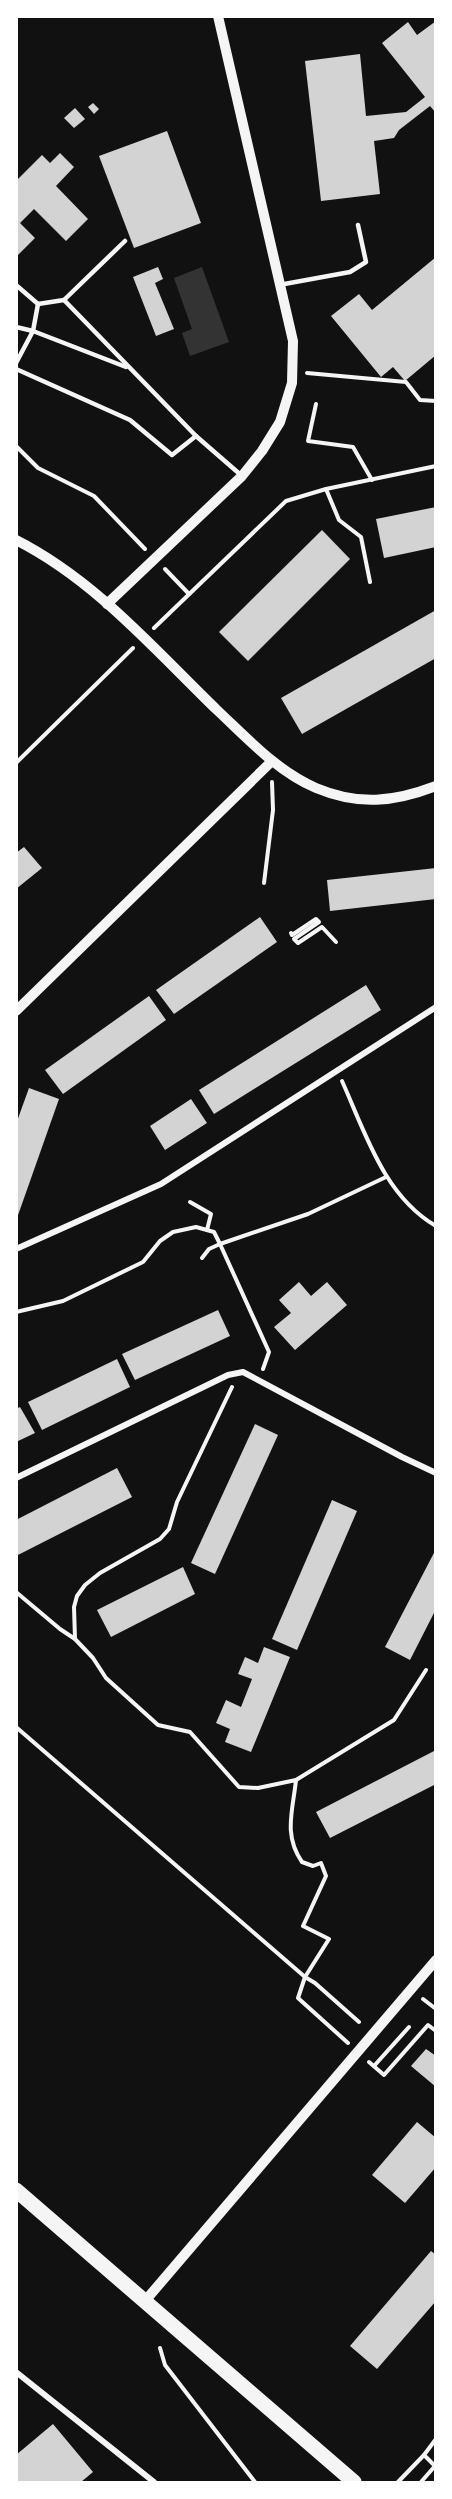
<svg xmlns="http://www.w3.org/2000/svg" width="452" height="2499" font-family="'Exo 2',sans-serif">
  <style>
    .water { fill: #333 }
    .building { fill: #d3d3d3 }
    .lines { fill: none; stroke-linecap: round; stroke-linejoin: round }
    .path { stroke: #f5f5f5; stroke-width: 4 }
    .service { stroke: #f5f5f5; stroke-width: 4.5 }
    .minor { stroke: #f5f5f5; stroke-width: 6 }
    .tertiary { stroke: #f5f5f5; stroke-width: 10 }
    .primary { stroke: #f5f5f5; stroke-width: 15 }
  </style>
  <rect width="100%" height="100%" fill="#111"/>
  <path class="water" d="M202 267 229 342 190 356 182 333 192 329 174 278Z"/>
  <g class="building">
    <path d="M436 21V113L430 106 399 130 394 138 374 141 380 194 321 201 305 61 360 54 366 116 406 112 425 97 382 43 408 22 417 35Z"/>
    <path d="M93 103 99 109 94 114 88 107Z"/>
    <path d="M75 108 85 119 74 128 64 118Z"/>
    <path d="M167 131 201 223 134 248 99 156Z"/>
    <path d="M60 153 74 167 56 186 88 219 66 241 34 209 20 223 35 238 16 257V181L42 155 50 163Z"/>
    <path d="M436 257V355L405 381 393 367 381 377 331 316 359 294 372 310Z"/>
    <path d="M158 267 163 279 155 283 174 329 156 336 133 277Z"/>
    <path d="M436 507V547L384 558 376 519Z"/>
    <path d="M322 530 350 559 248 661 219 632Z"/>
    <path d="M436 610V658L302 734 281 698Z"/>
    <path d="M24 847 42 868 16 889V853Z"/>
    <path d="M436 868V899L330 911 327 880Z"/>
    <path d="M260 917 277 942 174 1014 156 990Z"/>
    <path d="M366 985 381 1010 214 1114 199 1090Z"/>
    <path d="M149 996 166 1020 63 1094 45 1070Z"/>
    <path d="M29 1088 59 1099 17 1218 16 1124Z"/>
    <path d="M191 1099 207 1123 165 1150 150 1126Z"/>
    <path d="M299 1282 311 1296 327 1282 347 1305 295 1350 274 1327 291 1313 279 1300Z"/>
    <path d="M218 1310 230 1336 135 1380 122 1354Z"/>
    <path d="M117 1359 130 1387 42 1430 28 1402Z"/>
    <path d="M20 1407 35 1433 16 1442V1409Z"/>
    <path d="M255 1424 278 1435 215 1574 191 1563Z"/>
    <path d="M117 1468 132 1497 16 1556V1520Z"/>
    <path d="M332 1500 357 1511 297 1650 272 1639Z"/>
    <path d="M436 1549V1609L410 1660 385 1647Z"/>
    <path d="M183 1567 195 1594 111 1637 97 1610Z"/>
    <path d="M264 1647 290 1657 251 1752 225 1742 230 1729 216 1723 226 1700 241 1707 252 1679 238 1674 245 1657 258 1663Z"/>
    <path d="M436 1750V1784L330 1838 316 1812Z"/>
    <path d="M426 2049 436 2056V2087L411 2066Z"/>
    <path d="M417 2122 436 2138V2167L405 2203 372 2175Z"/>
    <path d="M431 2251 436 2255V2301L377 2369 350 2346Z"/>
    <path d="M53 2424 93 2472 81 2482H16V2455Z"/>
  </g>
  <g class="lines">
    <g class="path">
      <path d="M307 373 406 382 420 400 436 401"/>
      <path d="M316 404 308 441 353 447 372 480"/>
      <path d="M16 446 38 468 94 496 145 549"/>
      <path d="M326 489 339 520 361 537 370 582"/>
      <path d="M165 569 189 594"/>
      <path d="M154 628 286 501 326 489 436 466"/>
      <path d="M16 763 133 648"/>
      <path d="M264 883 273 810 272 782"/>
      <path d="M291 933 292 935 316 919 319 922 294 939 298 943 322 927 336 942"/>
      <path d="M342 1081C365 1132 384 1196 436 1226"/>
      <path d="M190 1202 211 1214 207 1230"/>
      <path d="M202 1258 209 1249 220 1244 308 1214 386 1177"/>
      <path d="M16 1312 63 1301 143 1262 160 1241 173 1232 196 1227 214 1232 220 1244 269 1352 263 1369"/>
      <path d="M16 1592 60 1629 75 1639 93 1658 106 1678 158 1725 190 1732 239 1787 258 1788 296 1780C293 1810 283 1835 302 1862L313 1866 321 1863 326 1876 303 1926 329 1939 305 1977 315 1983 359 2022"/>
      <path d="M75 1639 74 1607 77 1596 85 1585 100 1573 160 1539 169 1529 177 1502 232 1387"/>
      <path d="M16 1727 305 1977 298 1998 348 2043"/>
      <path d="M296 1780 394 1720 426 1670"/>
      <path d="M423 1999 436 2009"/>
      <path d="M369 2062 384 2075 428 2025 436 2031"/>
      <path d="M374 2066 409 2027"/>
      <path d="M160 2348 165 2365 255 2482"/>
      <path d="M398 2482 424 2455"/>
      <path d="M421 2482 435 2466 424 2455 436 2439"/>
    </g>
    <g class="service">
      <path d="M125 241 64 300 196 436 242 476"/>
      <path d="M16 285 38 304 64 300"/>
      <path d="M279 285 350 272 366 262 358 225"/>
      <path d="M16 327 33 331 126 367"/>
      <path d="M16 363 33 331 38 304"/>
      <path d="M16 369 130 420 172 455 196 436"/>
    </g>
    <g class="minor">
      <path d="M16 1249 161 1184 436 1007"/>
      <path d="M16 1478 228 1375 243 1372 402 1457 436 1473"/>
      <path d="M16 2372 154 2482"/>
    </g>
    <g class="tertiary">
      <path d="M16 540C95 580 154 649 217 710 248 739 277 771 316 788 359 806 394 802 436 786"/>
      <path d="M107 604 242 476 262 451 280 422 292 383 293 341 218 16"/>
      <path d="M16 1011 271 762"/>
      <path d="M145 2301 436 1960"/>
    </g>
    <path class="primary" d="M16 2190 354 2482"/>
  </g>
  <rect width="452" height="2499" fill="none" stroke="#ffffff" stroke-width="36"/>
</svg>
